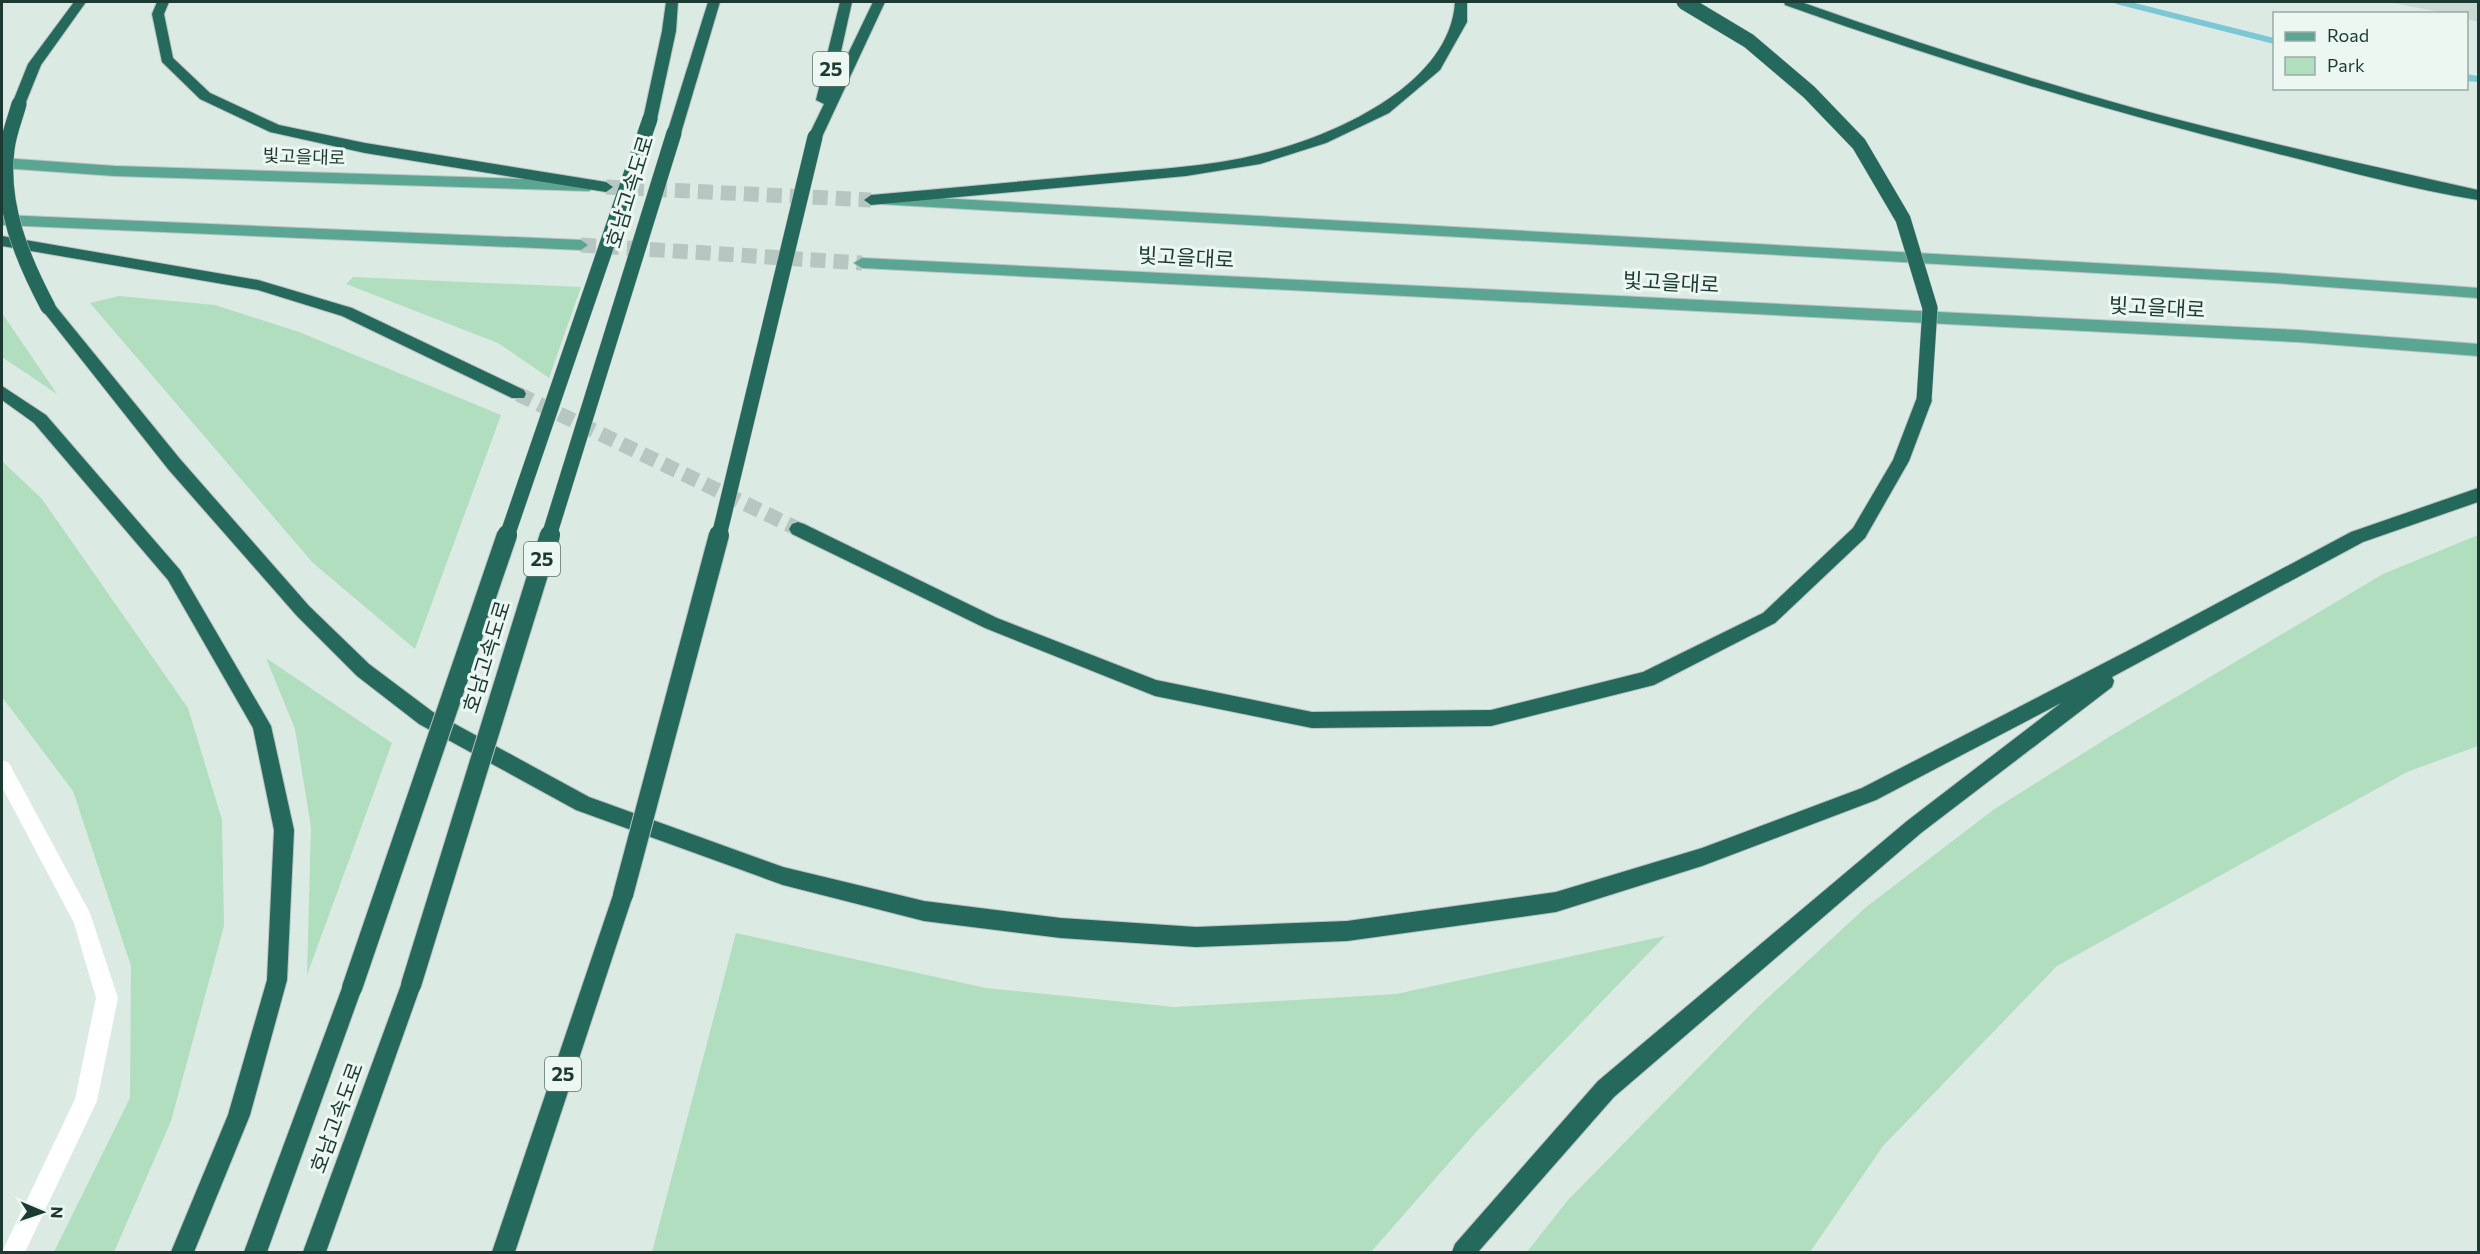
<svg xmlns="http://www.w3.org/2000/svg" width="2480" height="1254" font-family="Commissioner,'Noto Sans KR',sans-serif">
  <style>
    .built { fill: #cadad3 }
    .green { fill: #b1debe }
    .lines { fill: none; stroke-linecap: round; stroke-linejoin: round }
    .stream { fill: #7cc7d6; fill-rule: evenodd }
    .major-tunnel { stroke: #b6c7c1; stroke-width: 15; stroke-dasharray: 15 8; stroke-linecap: butt }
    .highway-tunnel { stroke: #b6c7c1; stroke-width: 15; stroke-dasharray: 15 8; stroke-linecap: butt }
    .major-casing { stroke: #bbc4c2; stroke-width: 2 }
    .highway-casing { stroke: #bbc4c2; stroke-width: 2 }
    .minor { fill: #fff; fill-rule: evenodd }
    .major { fill: #5ba593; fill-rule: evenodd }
    .highway { fill: #25695c; fill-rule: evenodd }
    .highway-bridge-far1-casing { stroke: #bbc4c2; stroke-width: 16; stroke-linecap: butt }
    .highway-bridge-casing { stroke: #bbc4c2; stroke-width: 22; stroke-linecap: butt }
    .highway-bridge-far1 { stroke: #25695c; stroke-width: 15 }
    .highway-bridge { stroke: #25695c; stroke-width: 20 }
    .labels { text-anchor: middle; stroke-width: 6; stroke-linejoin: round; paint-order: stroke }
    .far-street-label { font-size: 18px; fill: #1c3a33; stroke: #ecf7f2 }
    .shield { fill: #ecf7f2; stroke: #5a736c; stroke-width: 1.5 }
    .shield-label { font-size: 20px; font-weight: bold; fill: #1c3a33 }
    .street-label { font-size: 21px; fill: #1c3a33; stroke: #ecf7f2 }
  </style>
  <rect width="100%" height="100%" fill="#dceae4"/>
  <path class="built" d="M2388 2H2478V22L2467 19 2466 14 2444 13Z"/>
  <g class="green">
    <path d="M353 277 581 287 549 378 498 343 346 284Z"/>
    <path d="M119 296 215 305 299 332 501 415 415 649 313 563 90 303Z"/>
    <path d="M2 313 57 394 2 357Z"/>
    <path d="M2 461 42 499 188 708 222 820 224 926 171 1121 114 1252H54L130 1098 131 966 73 791 2 697Z"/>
    <path d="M2478 535V746L2407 772 2057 966 1883 1146 1810 1252H1527L1568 1200 1759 1006 1865 908 1993 810 2109 737 2383 574Z"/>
    <path d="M266 658 392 743 307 975 311 827 295 729Z"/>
    <path d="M736 933 986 988 1174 1007 1396 994 1665 936 1477 1131 1371 1252H652Z"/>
  </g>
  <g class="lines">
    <g class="stream">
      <path d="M2115 2H2131L2274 38V44L2116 4Z"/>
      <path d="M2466 74 2478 76V82L2466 81Z"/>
    </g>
    <g class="major-tunnel">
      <path d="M606 187 871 200"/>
      <path d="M581 245 862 263"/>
    </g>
    <path class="highway-tunnel" d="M518 394 798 529"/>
    <defs>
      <g id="major">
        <path d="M2 158 115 166 589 181 596 186 589 191 115 176 2 168Z"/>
        <path d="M884 195 2273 273 2478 288V298L2273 283 879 204 877 200Z"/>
        <path d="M2 215 581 240 588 245 581 250 2 225Z"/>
        <path d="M862 258 2298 330 2478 344V356L2298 342 862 268 854 263Z"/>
      </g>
      <g id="highway">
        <path d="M74 2H86L41 65 24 107H14L12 104 28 64Z"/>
        <path d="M157 2H169L164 14 173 58 210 93 279 125 365 143 606 182 613 187 606 192 365 153 270 132 200 99 162 62 152 14Z"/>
        <path d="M666 2H678L676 31 657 119 650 124 643 119 662 31Z"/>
        <path d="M708 2H720L681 133 674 138 667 133Z"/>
        <path d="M840 2H852L834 83 873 2H885L822 137 815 142 808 137 824 104 816 100Z"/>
        <path d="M1455 2H1467V22L1440 70 1389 113 1326 143 1260 164 1186 176 871 205 864 200 871 195C948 188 1025 181 1102 174 1154 169 1208 167 1260 154 1331 137 1450 86 1455 2Z"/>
        <path d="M1784 2H1801C1911 41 2022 77 2134 108 2248 139 2363 164 2478 190V200C2409 189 2339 169 2271 152 2106 111 1945 62 1785 5Z"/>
        <path d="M2 236 258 280 352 308 524 390 526 394 524 398H512L342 316 258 290 2 246Z"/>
        <path d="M48 301 53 303 180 459 309 606 369 664 433 712 589 797 783 867 924 901 1061 918 1196 927 1347 921 1556 892 1702 848 1862 788 2139 645 2351 532 2478 488V502L2363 542 2112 677 2114 681 2112 687 1921 833 1614 1097 1478 1252H1452L1455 1244 1598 1081 1907 821 2061 703 1876 800 1702 866 1556 912 1347 941 1196 947 1061 938 924 921 783 885 576 810 419 724 357 676 297 616 168 469 43 311 40 307 43 303Z"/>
        <path d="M2 386 46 415 180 570 271 726 294 830 287 980 250 1115 194 1252H171L228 1115 267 980 274 830 253 728 168 580 34 423 2 400Z"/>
        <path d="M1924 394 1930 396 1932 400 1909 461 1865 538 1775 623 1654 685 1491 726 1312 728 1155 696 985 628 792 534 789 529 792 524 798 522 804 524 997 618 1156 680 1312 712 1491 710 1643 672 1763 613 1853 528 1893 460 1916 400 1918 396Z"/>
        <path d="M623 885 630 888 633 895 515 1252H492L613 895 616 888Z"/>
        <path d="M411 975 418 978 421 985 326 1252H303L401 985 404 978Z"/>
        <path d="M352 978 359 981 362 988 267 1252H244L342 988 345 981Z"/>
      </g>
    </defs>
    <use href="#major" class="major-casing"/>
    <use href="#highway" class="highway-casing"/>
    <path class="minor" d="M2 760 9 763 90 913 118 998 97 1101 25 1252H2L75 1099 96 998 74 923 2 787Z"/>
    <use href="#major" class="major"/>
    <use href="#highway" class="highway"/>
    <defs>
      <g id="highway-bridge-far1">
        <path d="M1684 2 1749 41 1809 92 1859 144 1903 219 1930 308 1924 400"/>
        <path d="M19 104C15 119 9 133 7 149 0 205 22 258 48 307"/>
        <path d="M507 536 650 119"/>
        <path d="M549 536 674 133"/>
        <path d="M719 536 815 137"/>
      </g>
      <g id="highway-bridge">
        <path d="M623 895 719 535"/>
        <path d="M411 985 550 535"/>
        <path d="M352 988 507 535"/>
      </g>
    </defs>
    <use href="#highway-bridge-far1" class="highway-bridge-far1-casing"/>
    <use href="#highway-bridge" class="highway-bridge-casing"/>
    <use href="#highway-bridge-far1" class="highway-bridge-far1"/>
    <use href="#highway-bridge" class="highway-bridge"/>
  </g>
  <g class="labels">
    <g class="far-street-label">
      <text transform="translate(304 157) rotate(2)" y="6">빛고을대로</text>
    </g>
    <g class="shield">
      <rect x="813" y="52" width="36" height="34" rx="4.5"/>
      <rect x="524" y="542" width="36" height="34" rx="4.5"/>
      <rect x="545" y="1057" width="36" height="34" rx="4.5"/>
    </g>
    <g class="shield-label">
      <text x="831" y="76">25</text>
      <text x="542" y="566">25</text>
      <text x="563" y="1081">25</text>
    </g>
    <g class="street-label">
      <text transform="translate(630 192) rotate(-73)" y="7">호남고속도로</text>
      <text transform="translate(1186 258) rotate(3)" y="7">빛고을대로</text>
      <text transform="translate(1671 283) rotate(3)" y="7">빛고을대로</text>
      <text transform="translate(2157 308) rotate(3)" y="7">빛고을대로</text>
      <text transform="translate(487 657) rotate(-73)" y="7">호남고속도로</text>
      <text transform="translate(337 1118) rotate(-70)" y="7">호남고속도로</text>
    </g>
  </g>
  <rect width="2480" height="1254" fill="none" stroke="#1c3a33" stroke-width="6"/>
  <rect x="2273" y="12" width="195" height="78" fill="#ecf7f2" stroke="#99aba6" stroke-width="1.5"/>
  <rect x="2285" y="32" width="30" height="9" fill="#5ba593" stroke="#99aba6" stroke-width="1.5"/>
  <text x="2327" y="42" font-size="18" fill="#1c3a33">Road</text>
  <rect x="2285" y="57" width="30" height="18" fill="#b1debe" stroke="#99aba6" stroke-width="1.5"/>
  <text x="2327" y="72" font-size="18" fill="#1c3a33">Park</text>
  <g transform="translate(42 1212) rotate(92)" stroke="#ecf7f2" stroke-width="4.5" paint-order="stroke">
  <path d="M0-4.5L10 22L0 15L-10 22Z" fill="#1c3a33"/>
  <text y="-9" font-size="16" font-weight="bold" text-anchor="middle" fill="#1c3a33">N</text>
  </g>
</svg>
